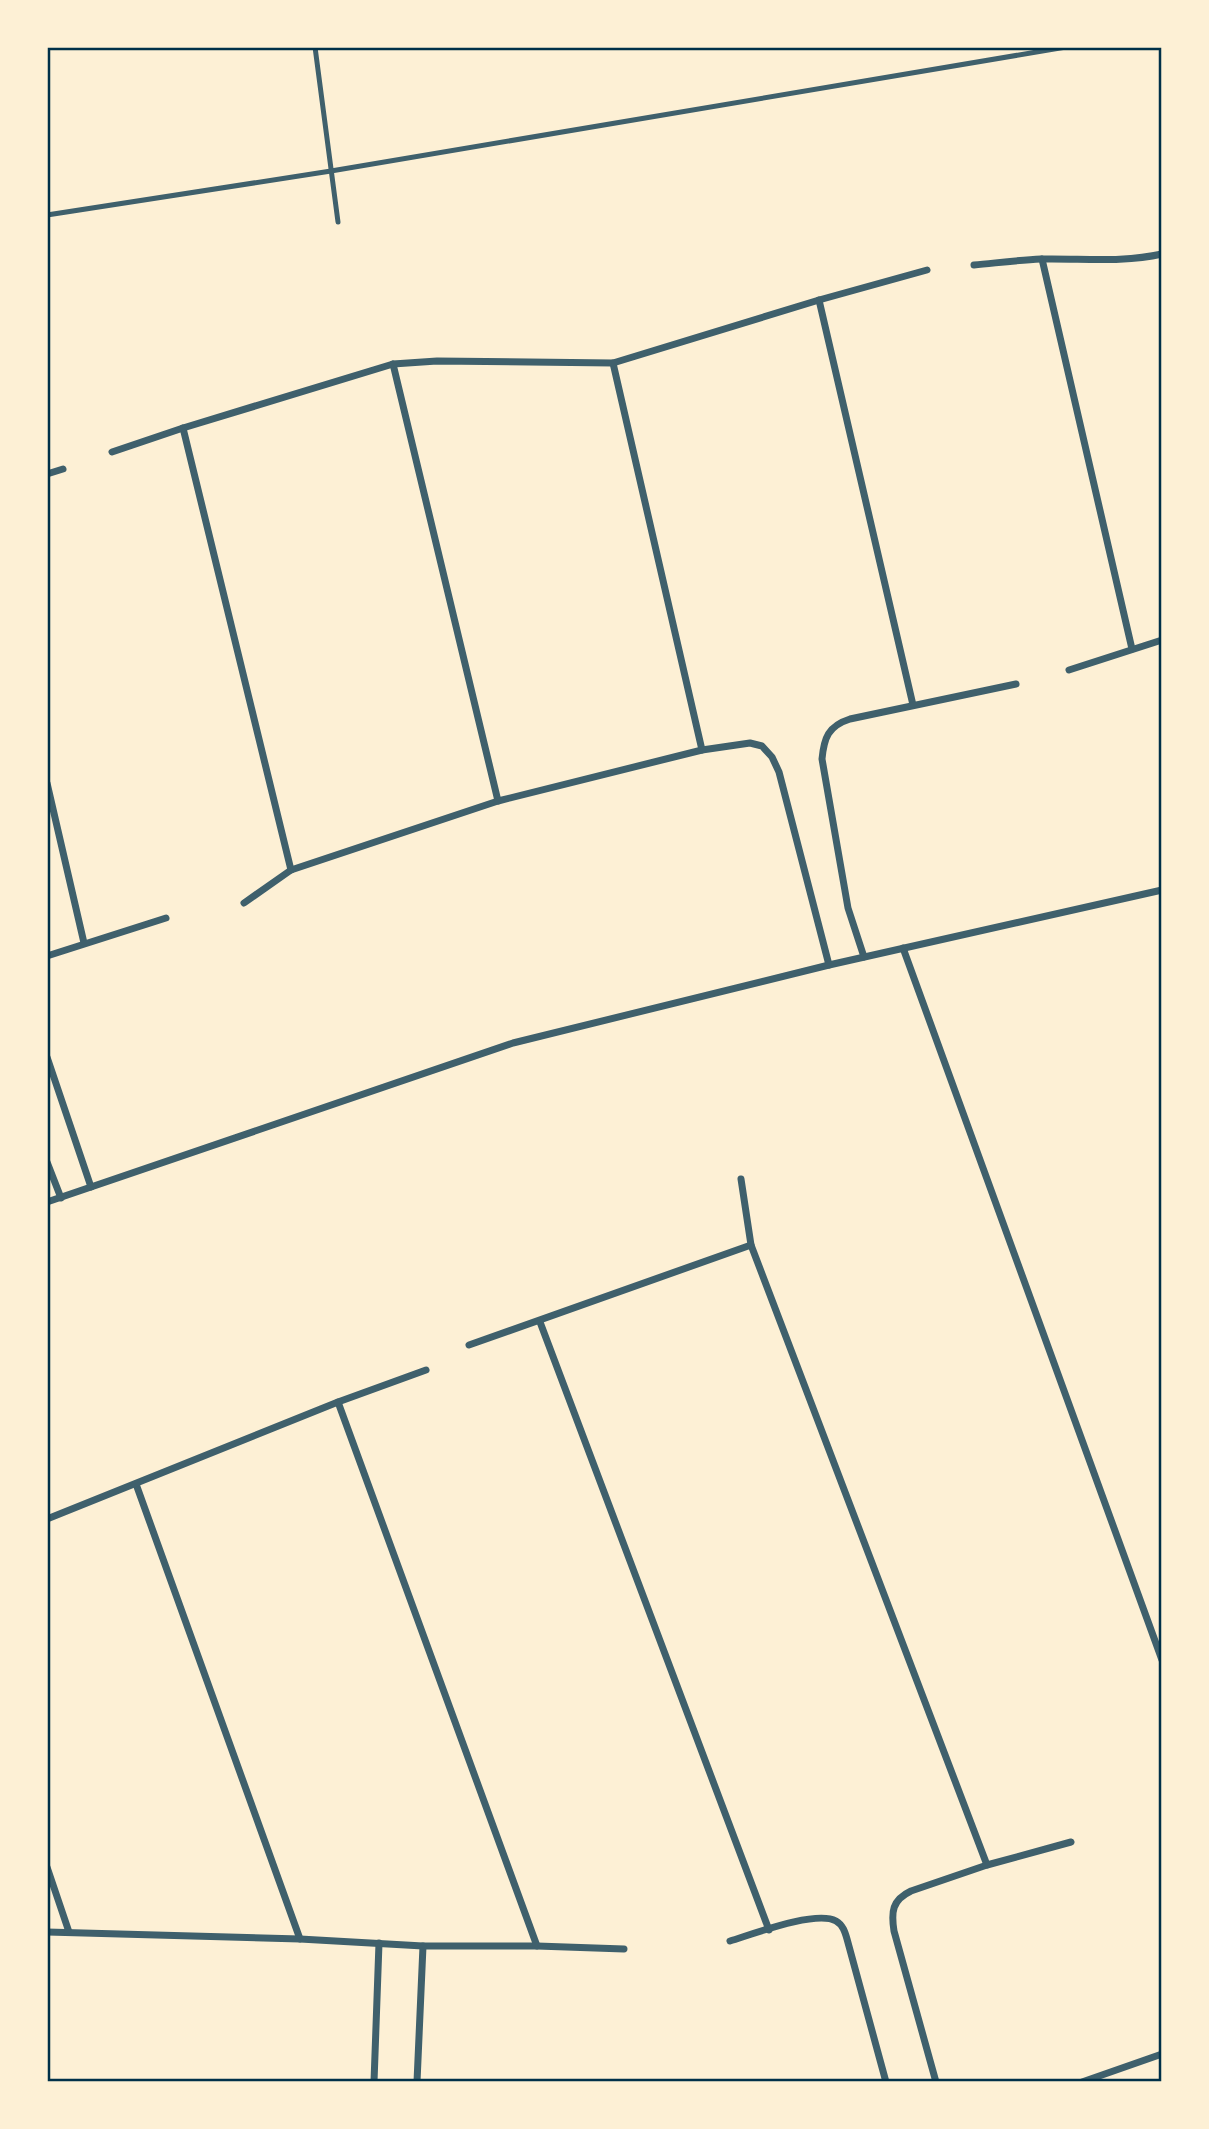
<svg xmlns="http://www.w3.org/2000/svg" width="1209" height="2129" font-family="'Sofia Sans Condensed',sans-serif">
  <style>
    .lines { fill: none; stroke-linecap: round; stroke-linejoin: round }
    .service { stroke: #3f606c; stroke-width: 5 }
    .minor { stroke: #3f606c; stroke-width: 7 }
    .neatline { fill: none; stroke: #003049; stroke-width: 2.5 }
  </style>
  <rect width="100%" height="100%" fill="#fdf0d5"/>
  <g class="lines">
    <g class="service">
      <path d="M315 47 338 222"/>
      <path d="M47 215 331 171 1066 47"/>
    </g>
    <g class="minor">
      <path d="M1042 259 1132 649"/>
      <path d="M974 265C996 263 1019 260 1041 259 1081 258 1122 263 1162 254"/>
      <path d="M819 300 913 705"/>
      <path d="M613 363 702 750"/>
      <path d="M393 364 498 801"/>
      <path d="M183 428 291 870"/>
      <path d="M112 452 183 428 393 364 437 361 613 363 819 300 927 270"/>
      <path d="M47 474 63 469"/>
      <path d="M1069 670 1162 640"/>
      <path d="M47 783 84 943"/>
      <path d="M244 903 291 870 498 801 702 750 750 743 762 746 772 757 779 772 829 965"/>
      <path d="M903 948 1162 1660"/>
      <path d="M47 956 166 918"/>
      <path d="M864 957 848 908 822 759C824 738 828 726 850 719L1016 684"/>
      <path d="M47 1057 91 1187"/>
      <path d="M47 1162 61 1198"/>
      <path d="M741 1179 751 1245 987 1865"/>
      <path d="M47 1202 513 1043 829 965 1162 890"/>
      <path d="M540 1322 769 1930"/>
      <path d="M469 1345 751 1245"/>
      <path d="M338 1402 537 1946"/>
      <path d="M136 1484 300 1939"/>
      <path d="M47 1519 338 1402 426 1370"/>
      <path d="M47 1867 69 1932"/>
      <path d="M47 1932 300 1939 423 1946H537L624 1949"/>
      <path d="M730 1941C753 1934 816 1910 836 1921 843 1925 845 1932 847 1939L886 2082"/>
      <path d="M374 2082 379 1943"/>
      <path d="M417 2082 423 1946"/>
      <path d="M936 2082 894 1931C891 1912 892 1900 911 1891L987 1865 1071 1842"/>
      <path d="M1082 2082 1162 2054"/>
    </g>
  </g>
  <rect width="1209" height="2129" fill="none" stroke="#fdf0d5" stroke-width="98"/>
  <rect x="49" y="49" width="1111" height="2031" class="neatline"/>
</svg>
